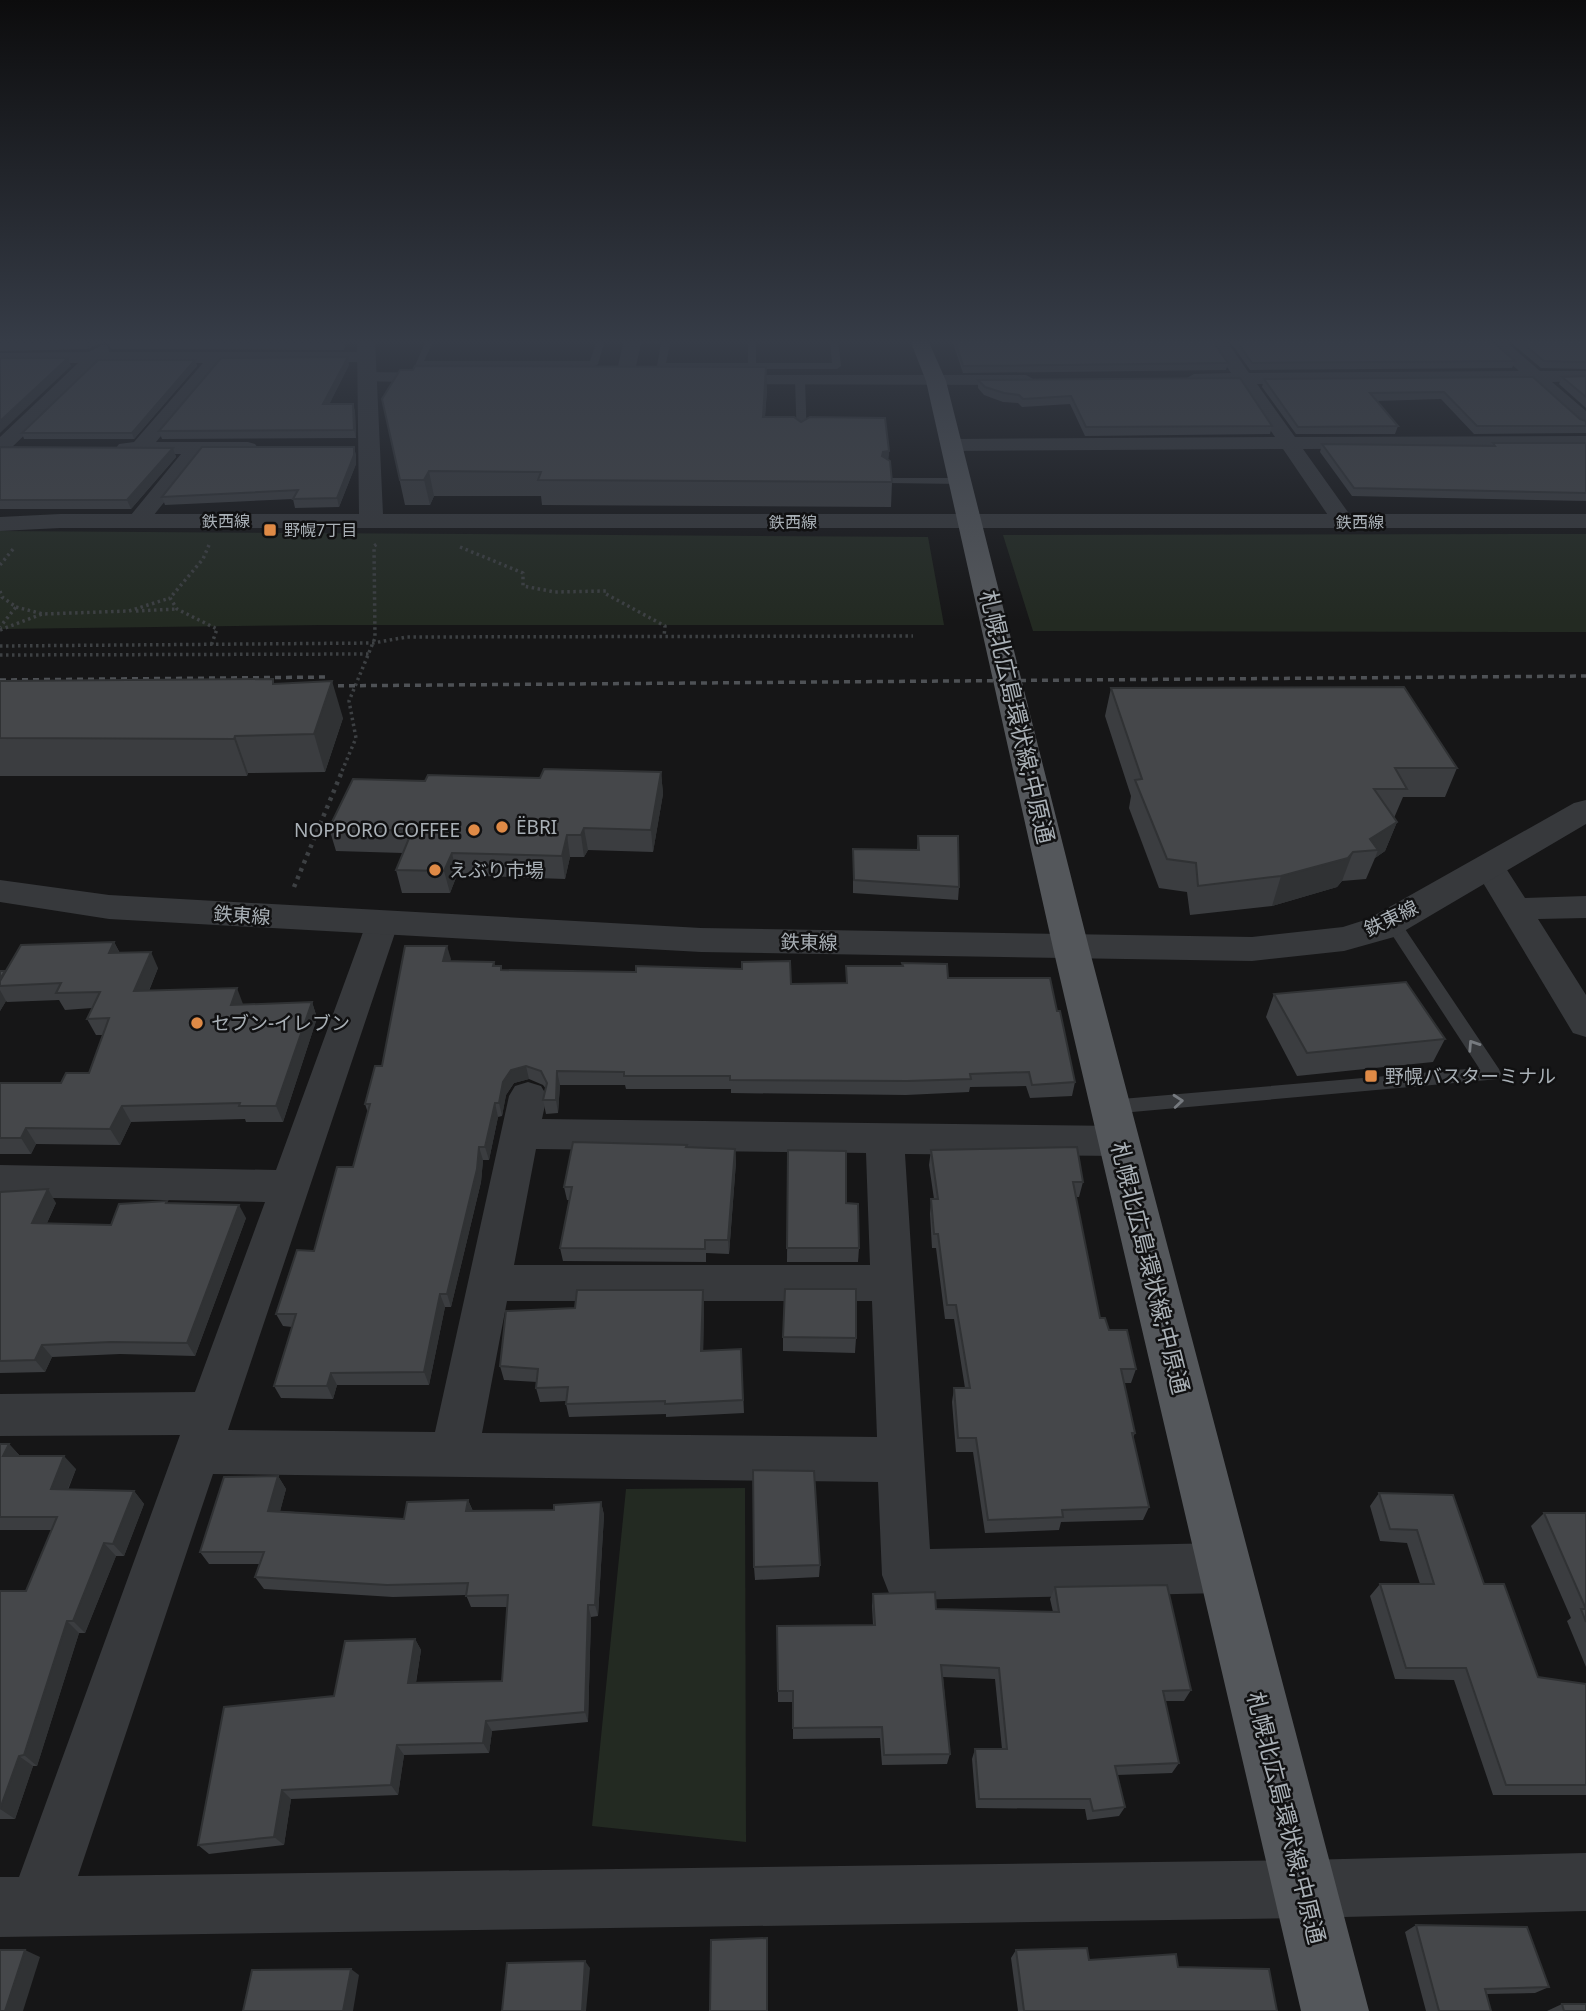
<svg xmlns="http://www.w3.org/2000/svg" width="1586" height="2011" font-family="'Noto Sans','Noto Sans JP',sans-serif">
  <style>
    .green { fill: #232a22 }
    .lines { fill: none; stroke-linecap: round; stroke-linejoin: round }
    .path-far1 { stroke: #3d4043; stroke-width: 3.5; stroke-dasharray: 2.5 3.5; stroke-linecap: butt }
    .path { stroke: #3d4043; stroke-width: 4.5; stroke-dasharray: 3.5 5; stroke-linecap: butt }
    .service { fill: #37393c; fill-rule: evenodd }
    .minor { fill: #37393c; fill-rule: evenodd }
    .tertiary { fill: #37393c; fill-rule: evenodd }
    .primary { fill: #54575b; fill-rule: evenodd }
    .rail { stroke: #4e5155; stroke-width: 3.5; stroke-dasharray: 6 5; stroke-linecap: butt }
    .wall { fill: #3b3d40 }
    .shaded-wall { fill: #303234 }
    .building { fill: #45474a; stroke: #303234; stroke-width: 2 }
    .oneway { stroke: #767a7f }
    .poi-dot { fill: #df8a46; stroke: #111112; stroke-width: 2.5 }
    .labels { text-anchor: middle; stroke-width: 5; stroke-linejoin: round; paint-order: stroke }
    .far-street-label { font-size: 16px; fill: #a9b0b6; stroke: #111112 }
    .far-poi-label { font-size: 16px; fill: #a9b0b6; stroke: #111112; text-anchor: start }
    .poi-label { font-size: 19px; fill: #a9b0b6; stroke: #111112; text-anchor: start }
    .street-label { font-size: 19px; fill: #a9b0b6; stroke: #111112 }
    .near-street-label { font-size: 23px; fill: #a9b0b6; stroke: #111112 }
  </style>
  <rect width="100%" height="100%" fill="#161617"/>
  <g class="green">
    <path d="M0 531 928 537 944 625H322L0 629Z"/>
    <path d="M1586 534V632L1033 631 1003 535Z"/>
    <path d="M745 1488 746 1842 592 1826 626 1489Z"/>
  </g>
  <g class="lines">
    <g class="path-far1">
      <path d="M209 545 203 559 170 598 177 609 217 629 211 646"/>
      <path d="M460 547 523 573V586L555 592 606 591V594L665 626 664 637"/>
      <path d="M0 565 14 548"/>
      <path d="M0 591 2 597 16 607 0 627"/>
      <path d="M16 607 43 614 129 611 170 598"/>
      <path d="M136 611 177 609"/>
      <path d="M0 630 42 614"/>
      <path d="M0 646 373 643 407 637 913 636"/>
      <path d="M0 655 369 654"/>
      <path d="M342 771 356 738 349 701 375 638 374 546 377 544"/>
    </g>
    <path class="path" d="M294 887 343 769"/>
    <g class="service">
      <path d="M426 340H434L424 361H590L597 340H605L598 364 594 367 415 366Z"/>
      <path d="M629 340H671L666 363H748V340H756V363H832L830 340H838L841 366 837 369H756L757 375 752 378 747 375 748 369H661L657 366 661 343H633Z"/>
      <path d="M800 377 805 380 807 441 802 444 797 441 795 380Z"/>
      <path d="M884 478H961L966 481 961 484 888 483 883 480Z"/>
      <path d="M1391 916 1397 917 1499 1069 1501 1074 1499 1079 1110 1114 1103 1112 1101 1107 1103 1102 1110 1100 1479 1068 1383 921Z"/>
    </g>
    <g class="minor">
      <path d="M624 340H642L633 379 624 384 615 379Z"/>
      <path d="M1209 340H1226L1249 373 1519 371 1485 340H1504L1540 371H1586V381L1552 382 1586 411V427L1579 425 1531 382 1257 384 1295 437 1586 436V448L1303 449 1355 522 1352 527H1336L1283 449 952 451 945 449 942 445 945 441 952 439 1275 437 1239 384H1194L1185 379 1194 374 1231 373Z"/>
      <path d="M102 345 108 346 109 352H367L376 357 367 362 222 363 156 442H248L255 444 258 448 255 452 248 454H203L145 526H129L126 521 181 454H126L119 452 116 448 119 444 134 442 203 363H99L7 452 0 454V437L78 363H0V353L89 352Z"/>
      <path d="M368 372 441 373 450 378 441 383 362 381 359 377Z"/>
      <path d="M721 375H1026L1035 380 1026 385 715 384 712 380Z"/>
      <path d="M1489 856 1500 859 1525 898 1586 896V918L1538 919 1586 995V1037L1573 1033 1473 866 1478 859Z"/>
      <path d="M382 913 394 916 398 924 228 1430 435 1432 509 1096 515 1086 528 1082 541 1086 547 1096 542 1119 1119 1126 1133 1130 1138 1141 1133 1152 1119 1156 905 1154 930 1549 1224 1543 1242 1550 1249 1568 1242 1586 1224 1593 907 1600 889 1593 882 1575 878 1482 213 1474 78 1876 1303 1860 1586 1853V1911L1303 1918 0 1937V1877H19L180 1435 0 1436V1394L195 1392 265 1202 0 1197V1165L276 1170 366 924 370 916ZM536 1149 866 1153 870 1265H514ZM507 1301H872L877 1437 482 1433Z"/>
    </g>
    <g class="tertiary">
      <path d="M357 340H375L383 514H1586V528H60L0 531V517L60 514H359Z"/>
      <path d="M1586 800V824L1394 937 1344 951 1252 961 701 952 109 919 0 902V880L109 895 701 928 1252 937 1343 927 1368 919 1574 803Z"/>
    </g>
    <path class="primary" d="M910 340H928L946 381 1089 948 1369 2011H1301L1053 948 926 381Z"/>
    <g class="rail">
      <path d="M0 680 329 677"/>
      <path d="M316 686 1586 676"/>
    </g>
  </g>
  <g class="wall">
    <path d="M0 340H346L344 350 111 349 109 344 102 342 88 349 0 351Z"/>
    <path d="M952 340H1212L1228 363 1226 370 963 373Z"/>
    <path d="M1229 340H1491L1515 361 1512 368 1250 370Z"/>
    <path d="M1508 340H1586V369L1541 368Z"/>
    <path d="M195 360 197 366 134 439H24L22 433Z"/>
    <path d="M349 365 329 404H353L355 412 356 438 162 439 159 431Z"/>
    <path d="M1586 376V408L1559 384 1562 377Z"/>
    <path d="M1533 377 1580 419 1586 421V433L1474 434 1441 399 1376 401 1398 426 1395 434H1296L1262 387 1264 379Z"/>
    <path d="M978 380 1272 426 1270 434 1085 436 1070 404 1022 407 1018 403 1003 402 984 395 978 388Z"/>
    <path d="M767 390 765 417 801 422 889 451 888 460 892 482 891 507 542 505 541 496H434L430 505H405L382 399Z"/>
    <path d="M1493 443H1586V501L1352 496 1320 452 1322 444 1492 445Z"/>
    <path d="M0 447 173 448 176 457 131 509H0Z"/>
    <path d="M354 447 356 456V464L339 507 295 508 293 499 165 505 162 497Z"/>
    <path d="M0 681 274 684 343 718 325 772 248 773 247 776H0Z"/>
    <path d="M1111 688 1457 768 1445 797H1403L1394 818 1397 822 1385 851 1375 858 1366 879 1342 881 1337 887 1272 906 1190 915 1187 892 1159 888 1129 808 1131 796 1105 716Z"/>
    <path d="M661 772 663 794 653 852 588 850 584 857H570L565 879 457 875 450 893H402L396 870 403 853 336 851 329 828 425 781 540 778Z"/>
    <path d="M918 836 959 887 958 900 853 893V849L917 850Z"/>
    <path d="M114 942 120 953 158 968 149 991 243 1005 312 1002 317 1018 283 1122H246L245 1119 131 1122 120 1145 36 1144 31 1154H0V1083H61L89 1073 103 1035H96L87 1019 92 1008 65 1010 59 1000 7 1002 6 1001 0 1011V971H5Z"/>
    <path d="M451 959 450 961 494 962 495 966 502 970 791 984 846 983V966L948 978 1057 1011 1075 1082 1072 1096 1030 1098 1026 1086 970 1087 969 1092 906 1095 731 1093V1089H626L625 1085H560L558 1113 546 1114 543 1100 546 1089 543 1085 529 1079 514 1083 506 1095 502 1116 498 1117 489 1160H483L481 1182 451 1307H445L429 1385H337L333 1399 281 1398 274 1386 292 1327 283 1326 276 1314 314 1251 353 1167 368 1113 365 1104 382 1066Z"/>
    <path d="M1274 994 1445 1039 1433 1062 1297 1076 1266 1017Z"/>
    <path d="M687 1147 735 1149 736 1162 729 1254 706 1253V1262L563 1261 560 1248 569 1200H567L564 1187Z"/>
    <path d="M788 1150 846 1203 859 1248 858 1262H787Z"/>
    <path d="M931 1150 1083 1182 1079 1197H1076L1100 1318 1136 1369 1131 1383H1124L1135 1433 1133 1438 1149 1507 1143 1520 1061 1522 1059 1530 985 1533 973 1452H956L952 1402 954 1388H965L954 1319H945L936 1248H932L930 1214 931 1199H934L929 1165Z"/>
    <path d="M0 1192 56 1203 47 1223 111 1225 168 1203 246 1218 195 1356 120 1354 52 1357 45 1372 0 1373Z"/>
    <path d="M703 1290 704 1304 703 1351 741 1349 744 1413 666 1417V1414L569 1417 566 1404V1401L540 1402 536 1388 537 1382 504 1380 500 1366 575 1308Z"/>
    <path d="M783 1337 856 1338 855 1353 783 1351Z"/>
    <path d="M0 1444H9L20 1456 76 1469 68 1490 134 1491 144 1504 124 1556H116L85 1633H79L37 1766H33L15 1819H0V1591H26L52 1530H0Z"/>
    <path d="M278 1476 286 1489 280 1511 404 1519 468 1500 473 1511 554 1510 601 1502 604 1515 598 1616 591 1617 588 1722 492 1731 489 1753 404 1755 398 1795 291 1799 284 1845 209 1854 198 1845 334 1696 415 1639 421 1650 416 1683 502 1681 507 1607H471L466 1595 393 1597 264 1589 255 1577 260 1564H209L200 1552Z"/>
    <path d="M1379 1493 1484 1584 1538 1677 1586 1684V1795H1493L1454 1680 1395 1679 1370 1596 1380 1584H1420L1407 1543 1380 1541 1370 1506Z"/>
    <path d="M1544 1513H1586V1667L1567 1621 1571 1618 1531 1526Z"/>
    <path d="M820 1565 819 1577 755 1580 754 1567Z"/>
    <path d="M1055 1587 1191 1690 1184 1701H1165L1179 1763 1172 1773 1117 1775 1125 1807 1119 1816 1087 1820 1085 1809 976 1808 972 1759 975 1749H1002L995 1679 943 1677 950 1754 947 1764 882 1765 880 1738 793 1739V1702H778L777 1626 873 1625 872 1606 873 1594 936 1609 1053 1612 1050 1599Z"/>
    <path d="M1416 1925 1549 1987 1535 1993 1487 1994 1491 2011H1426L1405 1932Z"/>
    <path d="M1016 1950 1089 1960 1178 1967 1277 2011H1018L1011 1958Z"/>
    <path d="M1562 2004 1586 2011H1547Z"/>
  </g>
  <g class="shaded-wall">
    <path d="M89 340H102V342L88 349 85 341Z"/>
    <path d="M342 340H346L344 350 342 342Z"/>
    <path d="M348 357 349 365 325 413 323 404Z"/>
    <path d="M68 358 71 366 0 433V421Z"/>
    <path d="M195 360 197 366 134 439 132 433Z"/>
    <path d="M766 367 767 390 763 441V417Z"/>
    <path d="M353 404 355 412 356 438 354 430Z"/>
    <path d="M354 447 356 456V464L339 507 337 498Z"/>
    <path d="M173 448 176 457 131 509 127 500Z"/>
    <path d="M889 451 887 475 882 456 883 452Z"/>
    <path d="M429 471 434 496 430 505 424 480Z"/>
    <path d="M332 681 343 718 325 772 314 734Z"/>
    <path d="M235 736 248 773 247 776 234 739Z"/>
    <path d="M661 772 663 794 653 852 651 830Z"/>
    <path d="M1397 822 1385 851 1375 858 1378 850 1370 839Z"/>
    <path d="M584 828 588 850 584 857 581 835Z"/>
    <path d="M567 835 570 857 565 879 562 856Z"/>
    <path d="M1353 852 1342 881 1337 887 1272 906 1281 876Z"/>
    <path d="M452 853 457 875 450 893 444 871Z"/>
    <path d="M114 942 122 958 109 953Z"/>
    <path d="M447 946 451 959 447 974 443 961Z"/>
    <path d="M151 952 158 968 142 1007 134 991Z"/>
    <path d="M237 988 243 1004 231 1005Z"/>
    <path d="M0 990 6 1001 0 1011Z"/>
    <path d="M312 1002 317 1018 283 1122 276 1106Z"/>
    <path d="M526 1066 529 1079 514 1083 506 1095 502 1116 499 1103 503 1082 511 1070Z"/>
    <path d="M557 1071 560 1085 558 1113 556 1100Z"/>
    <path d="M495 1103 498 1117 489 1160 485 1147Z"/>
    <path d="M122 1106 131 1122 120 1145 110 1129Z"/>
    <path d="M26 1128 36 1144 31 1154 21 1138Z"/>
    <path d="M479 1147 483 1160 481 1182 451 1307 447 1294Z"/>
    <path d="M735 1149 736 1162 729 1254 728 1240Z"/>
    <path d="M48 1189 56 1203 41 1236 32 1223Z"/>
    <path d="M239 1205 246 1218 195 1356 187 1343Z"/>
    <path d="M703 1290 704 1304 703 1365 701 1351Z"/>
    <path d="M440 1294 445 1307 429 1385 424 1372Z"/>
    <path d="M42 1345 52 1357 45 1372 35 1360Z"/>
    <path d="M331 1373 337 1385 333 1399 327 1386Z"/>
    <path d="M9 1444 21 1457 3 1456Z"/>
    <path d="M64 1456 76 1469 62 1502 51 1489Z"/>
    <path d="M278 1476 286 1489 277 1523 268 1511Z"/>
    <path d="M134 1491 144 1504 124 1556 113 1544Z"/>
    <path d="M468 1500 473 1512 466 1511Z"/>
    <path d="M601 1502 604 1515 598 1616 595 1605Z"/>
    <path d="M104 1543 116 1556 85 1633 73 1621Z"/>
    <path d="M588 1605 591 1617 588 1722 585 1712Z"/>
    <path d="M67 1621 79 1633 37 1766 24 1755Z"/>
    <path d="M415 1639 421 1650 414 1694 408 1683Z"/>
    <path d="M486 1721 492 1731 489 1753 483 1743Z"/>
    <path d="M397 1745 404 1755 398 1795 391 1785Z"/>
    <path d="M19 1756 33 1766 15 1819 0 1809Z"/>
    <path d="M282 1790 291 1799 284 1845 274 1837Z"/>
    <path d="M25 1950 40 1957 23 2011H5Z"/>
    <path d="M585 1961 590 1968 586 2011H582Z"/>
    <path d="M351 1969 359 1975 353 2011H343Z"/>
  </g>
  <g class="building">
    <path d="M0 340H89L85 341 0 343Z"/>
    <path d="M108 340H342V342L108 341Z"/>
    <path d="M955 340H1212L1228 363 963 366Z"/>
    <path d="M1236 340H1491L1515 361 1252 363Z"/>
    <path d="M1519 340H1586V362L1544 361Z"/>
    <path d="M348 357 323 404H353L354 430 159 431 221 358Z"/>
    <path d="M0 358H68L0 421Z"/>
    <path d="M98 360H195L132 433H22Z"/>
    <path d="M415 366 766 367 763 417H794L801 422 810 417 885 418 889 451 883 452 882 456 890 461 892 482 538 480 541 472 429 471 424 480H400L382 399 400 370H413Z"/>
    <path d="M1586 376V397L1562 377Z"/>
    <path d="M1533 377 1580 419 1586 421V426H1477L1444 392 1370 393 1398 426 1298 427 1264 379Z"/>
    <path d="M1240 378 1272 426 1086 427 1071 396 1023 399 1019 395 1004 393 985 387 978 380Z"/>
    <path d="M1493 443H1586V493L1354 488 1322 444 1495 446Z"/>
    <path d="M0 447 173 448 127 500H0Z"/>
    <path d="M202 447H354V455L337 498 293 499 298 490 162 497Z"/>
    <path d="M273 679V684L332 681 314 734 235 736 234 739 0 738V681Z"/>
    <path d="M1404 687 1457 768H1395L1407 789H1374L1397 822 1370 839 1378 850 1353 852 1348 858 1281 876 1198 886 1196 863 1167 859 1135 780 1142 779 1111 688Z"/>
    <path d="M544 769 661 772 651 830 584 828 581 835H567L562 856 452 853 444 871 396 870 412 831 329 828 353 779 425 781 428 775 540 778Z"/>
    <path d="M918 836H958L959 887 854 880 853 849 919 850Z"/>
    <path d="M114 942 109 953 151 952 134 991 237 988 231 1005 312 1002 276 1106H239L240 1103 122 1106 110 1129 26 1128 21 1138H0V1083H61L66 1073H89L109 1018 87 1019 100 992 56 993 61 983 0 986V981L21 945Z"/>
    <path d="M405 946H447L443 961 494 962 493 966H501V970L636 972V966L742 969V962L790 961 791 984 847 983 846 966H903L902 963 947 964 948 978H1050L1057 1011H1060L1075 1082 1032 1085 1029 1072 970 1074 971 1079 907 1081 730 1080V1076H624V1072L557 1071 556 1100H543L547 1083 541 1071 526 1066 511 1070 503 1082 499 1103H495L485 1147H479L477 1169 447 1294H440L424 1372 331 1373 327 1386H274L296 1314H276L297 1250 314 1251 337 1167H353L370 1104H365L375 1066H382Z"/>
    <path d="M0 971H5L0 979Z"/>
    <path d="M1406 982 1445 1039 1307 1053 1274 994Z"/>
    <path d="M573 1142 687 1145 686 1147 735 1149 728 1240H705V1249L560 1248 572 1187H564Z"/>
    <path d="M1077 1147 1083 1182H1073L1100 1318H1105L1109 1330H1127L1136 1369H1121L1135 1433H1132L1149 1507 1062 1510 1063 1517 988 1520 976 1438H958L954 1388H970L956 1305H947L938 1234H934L931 1199H938L931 1150Z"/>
    <path d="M788 1150 846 1151V1203L858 1204 859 1248H787Z"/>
    <path d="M48 1189 32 1223 111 1225 119 1204 167 1201 166 1203 239 1205 187 1343 111 1342 42 1345 35 1360 0 1361V1192Z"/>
    <path d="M785 1289H856V1338L783 1337Z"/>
    <path d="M577 1290H703L701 1351 741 1349 743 1400 665 1404V1401L566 1404 568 1387 536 1388 538 1369 500 1366 506 1311 575 1308Z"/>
    <path d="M0 1444H9L3 1456H64L51 1489 134 1491 113 1544 104 1543 73 1621H67L24 1755 19 1756 0 1809V1591H26L57 1517H0Z"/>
    <path d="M753 1470 814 1471 820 1565 754 1567Z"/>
    <path d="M278 1476 268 1511 404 1519 407 1502 468 1500 466 1511 554 1510V1505L601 1502 595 1605H588L585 1712 486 1721 483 1743 397 1745 391 1785 282 1790 274 1837 198 1845 224 1707 334 1696 345 1641 415 1639 408 1683 502 1681 508 1595 466 1596 468 1583 387 1585 255 1577 264 1552H200L224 1477Z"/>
    <path d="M1379 1493 1453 1495 1484 1584H1504L1538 1677 1586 1684V1785H1506L1466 1668H1406L1380 1584H1434L1417 1530 1390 1529Z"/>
    <path d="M1544 1513H1586V1622L1581 1609H1586Z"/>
    <path d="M1167 1585 1191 1690 1163 1691 1179 1763 1115 1766 1125 1807 1093 1811 1090 1799H979L975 1749H1007L999 1668 941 1665 950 1754 884 1755 882 1727 793 1728V1691H778L777 1626 875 1625 873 1594 935 1592 936 1609 1059 1612 1055 1587Z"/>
    <path d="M1416 1925 1527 1927 1549 1987 1485 1989 1491 2011H1439Z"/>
    <path d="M767 1938V2011H710L711 1940Z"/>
    <path d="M1087 1948 1089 1960 1176 1954 1178 1967 1269 1969 1277 2011H1024L1016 1950Z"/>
    <path d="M0 1950H25L5 2011H0Z"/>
    <path d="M585 1961 582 2011H502L507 1963Z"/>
    <path d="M351 1969 343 2011H243L252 1970Z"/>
    <path d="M1562 2004H1586V2011H1564Z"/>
  </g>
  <defs><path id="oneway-chevron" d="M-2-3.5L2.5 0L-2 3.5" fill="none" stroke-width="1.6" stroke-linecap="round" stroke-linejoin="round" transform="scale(1.75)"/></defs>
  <g class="oneway">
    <use href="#oneway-chevron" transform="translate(1473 1045) rotate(-123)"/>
    <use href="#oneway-chevron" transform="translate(1178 1101) rotate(-5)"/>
  </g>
  <linearGradient id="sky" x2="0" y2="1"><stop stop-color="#0c0c0d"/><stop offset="0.55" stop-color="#363c47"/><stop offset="1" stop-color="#363c47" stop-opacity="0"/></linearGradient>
  <rect width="1586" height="621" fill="url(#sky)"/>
  <g class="poi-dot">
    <rect x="263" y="523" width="14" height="14" rx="3.5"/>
    <circle cx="502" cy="827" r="7"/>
    <circle cx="474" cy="830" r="7"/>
    <circle cx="435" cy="870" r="7"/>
    <circle cx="197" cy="1023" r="7"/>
    <rect x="1364" y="1069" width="14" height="14" rx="3.5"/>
  </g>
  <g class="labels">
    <g class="far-street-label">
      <text x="226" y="527">鉄西線</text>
      <text x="793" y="528">鉄西線</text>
      <text x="1360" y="528">鉄西線</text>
    </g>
    <g class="far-poi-label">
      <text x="284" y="536">野幌7丁目</text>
    </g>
    <g class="poi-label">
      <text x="516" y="834">ËBRI</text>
      <text x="460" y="837" text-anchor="end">NOPPORO COFFEE</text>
      <text x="449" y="877">えぶり市場</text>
      <text x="211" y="1030">セブン-イレブン</text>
      <text x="1385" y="1083">野幌バスターミナル</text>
    </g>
    <g class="street-label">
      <text transform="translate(242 915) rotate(4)" y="7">鉄東線</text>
      <text transform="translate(1391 918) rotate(-26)" y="7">鉄東線</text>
      <text transform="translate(809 942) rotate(1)" y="7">鉄東線</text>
    </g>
    <g class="near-street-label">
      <text transform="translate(1017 717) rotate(77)" y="8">札幌北広島環状線;中原通</text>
      <text transform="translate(1150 1268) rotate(76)" y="8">札幌北広島環状線;中原通</text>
      <text transform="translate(1286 1818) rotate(76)" y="8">札幌北広島環状線;中原通</text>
    </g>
  </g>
</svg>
